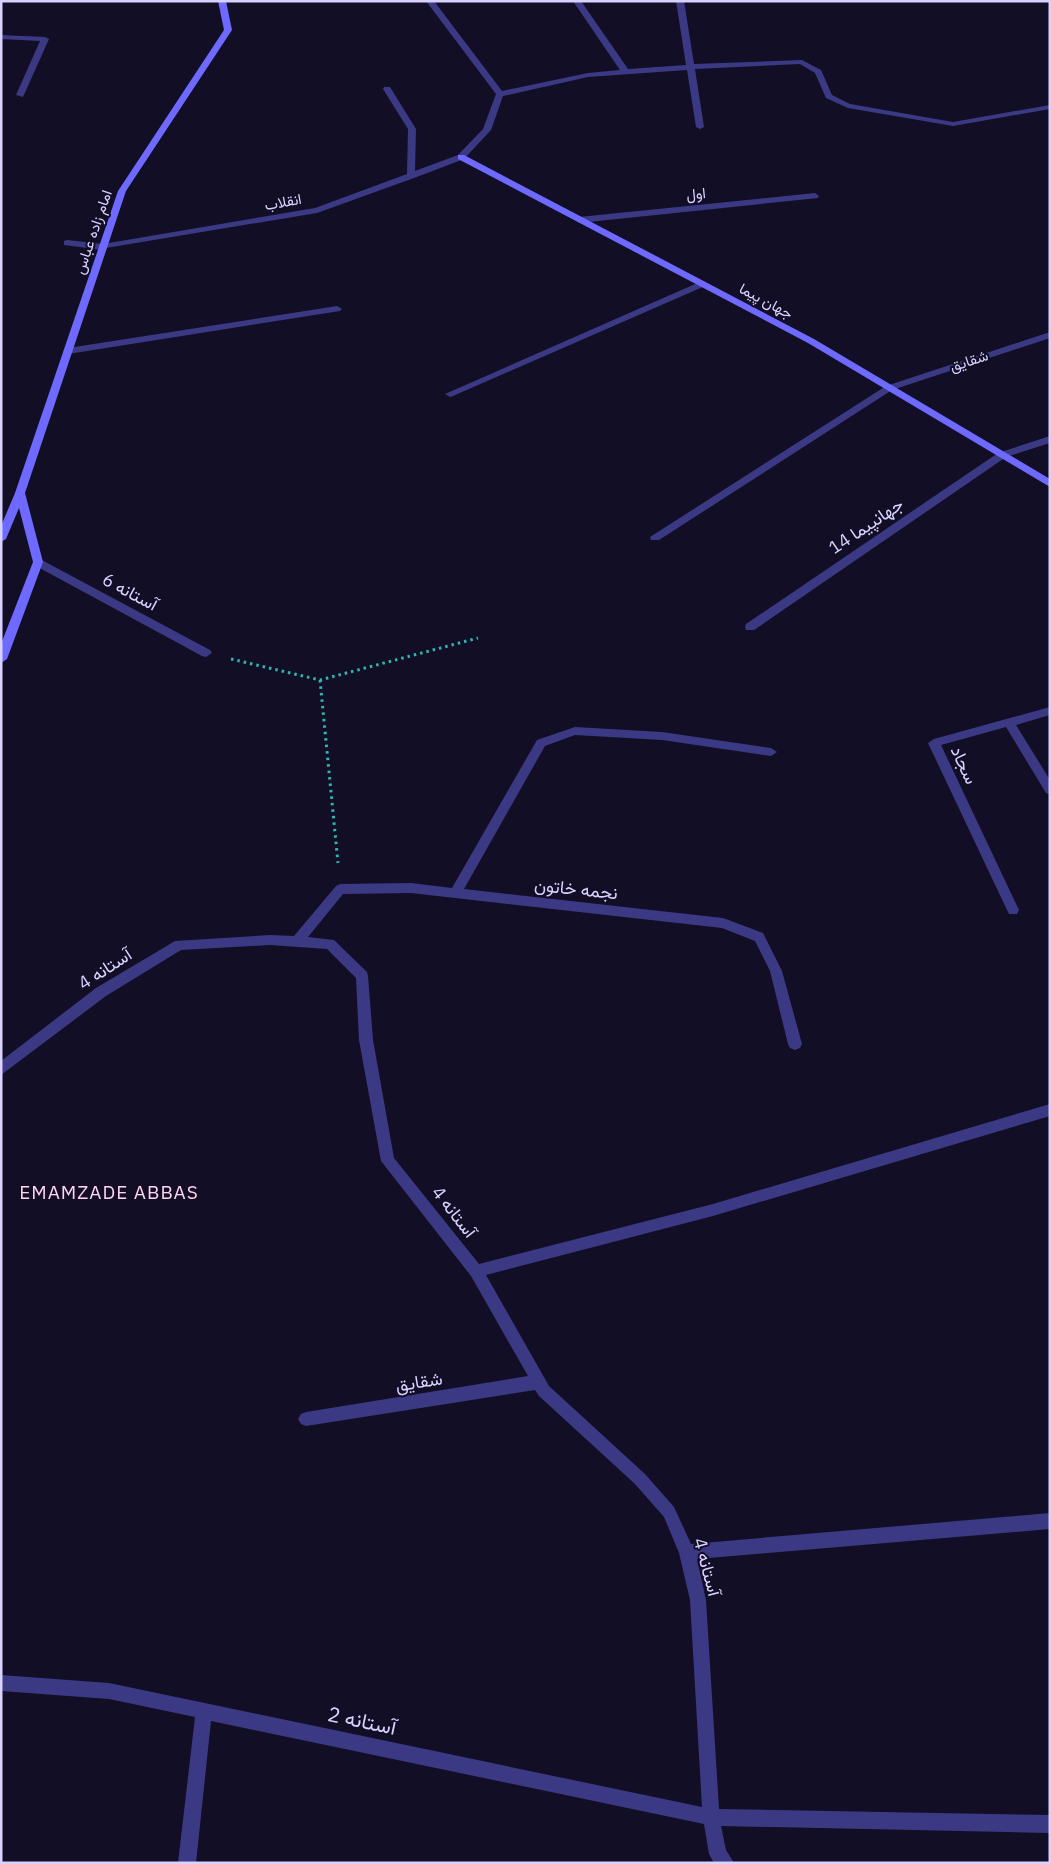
<svg xmlns="http://www.w3.org/2000/svg" width="1051" height="1864" font-family="'IBM Plex Sans',Vazirmatn,sans-serif">
  <style>
    .lines { fill: none; stroke-linecap: round; stroke-linejoin: round }
    .path { stroke: #2db7b0; stroke-width: 3; stroke-dasharray: 2.5 4; stroke-linecap: butt }
    .lane { fill: #3c3984; fill-rule: evenodd }
    .street { fill: #3c3984; fill-rule: evenodd }
    .secondary { fill: #6e69ff; fill-rule: evenodd }
    .labels { text-anchor: middle; stroke-width: 4; stroke-linejoin: round; paint-order: stroke }
    .far-street-label { font-size: 15px; fill: #d7d2ff; stroke: #120e25 }
    .street-label { font-size: 18px; fill: #d7d2ff; stroke: #120e25 }
    .neighbourhood-label { font-size: 19px; letter-spacing: 1px; fill: #ffd4ef; stroke: #120e25 }
    .near-street-label { font-size: 21px; fill: #d7d2ff; stroke: #120e25 }
  </style>
  <rect width="100%" height="100%" fill="#120e25"/>
  <g class="lines">
    <g class="path">
      <path d="M231 659 320 680 478 638"/>
      <path d="M320 680 338 863"/>
    </g>
    <path class="lane" d="M67 240 103 244 107 247 103 250 64 245V241Z"/>
    <g class="street">
      <path d="M426 1H434L502 91 588 73 620 70 573 1H581L628 69 686 65 676 1H684L694 64 802 60 821 70 832 95 850 104 953 122 1050 105V109L953 126 848 108 826 98 815 73 800 64 695 69 704 127 700 129 696 127 687 70 588 77 503 96 491 130 464 159 414 178 317 213 100 249V245L103 244 315 208 407 174 408 129 383 89 384 87H390L416 129 415 171 458 155 483 129 496 94Z"/>
      <path d="M1 35 45 37 49 39 23 97 16 95 40 41 1 39Z"/>
      <path d="M815 193 819 196 818 198 579 223 575 220 579 217Z"/>
      <path d="M702 281 707 284 705 286 453 396 450 397 445 394Z"/>
      <path d="M337 306 342 309 340 311 68 354 63 351 68 348Z"/>
      <path d="M1050 332V338L892 390 659 540H651L650 537 886 386Z"/>
      <path d="M1050 436V443L1006 457 754 630H746L745 627 746 624 998 453Z"/>
      <path d="M38 558 210 650 212 653 206 657 202 656 34 565 33 562Z"/>
      <path d="M1050 707V715L1016 725 1050 780V794L1046 793 1006 727 941 745 1019 910 1017 914H1009L1007 910 928 743 934 739Z"/>
      <path d="M575 727 662 732 771 748 777 752 771 756 662 740 575 735 545 746 464 889 723 918 763 933 782 971 802 1044 800 1048 795 1050 790 1048 788 1044 770 971 755 941 722 928 411 893 343 894 308 937 334 940 367 972 368 976 373 1040 394 1158 479 1264 713 1204 1050 1104V1116L713 1216 486 1275 549 1386 645 1474 674 1507 691 1544 1050 1513V1529L697 1559 706 1600 719 1809 1050 1815V1833L721 1826 726 1850 734 1863H714L709 1854 704 1824 211 1721 196 1863H178L195 1717 109 1699 1 1691V1675L109 1683 702 1807 690 1600 679 1553 664 1517 635 1484 539 1396 535 1390 306 1426 301 1424 298 1419 301 1414 306 1412 528 1376 471 1276 381 1161 359 1040 356 978 327 949 270 945 181 950 106 996 1 1075V1061L96 988 175 941 270 935 294 936 336 886 340 884 411 883 452 888 537 740Z"/>
    </g>
    <g class="secondary">
      <path d="M218 1H226L232 30 126 191 25 493 43 562 7 659 1 663V644L33 562 19 508 6 539 1 542V526L15 493 118 191 224 30Z"/>
      <path d="M458 155H464L814 339 1050 479V487L808 343 458 159Z"/>
    </g>
  </g>
  <g class="labels">
    <g class="far-street-label">
      <text transform="translate(696 194) rotate(-6)" y="5">اول</text>
      <text transform="translate(283 202) rotate(-10)" y="5">انقلاب</text>
      <text transform="translate(93 232) rotate(-71)" y="5">امام زاده عباس</text>
      <text transform="translate(766 301) rotate(28)" y="5">جهان پیما</text>
      <text transform="translate(969 361) rotate(-18)" y="5">شقایق</text>
    </g>
    <g class="street-label">
      <text transform="translate(866 526) rotate(-34)" y="6">جهانپیما 14</text>
      <text transform="translate(130 592) rotate(28)" y="6">آستانه 6</text>
      <text transform="translate(964 765) rotate(65)" y="6">سجاد</text>
      <text transform="translate(576 889) rotate(6)" y="6">نجمه خاتون</text>
      <text transform="translate(105 969) rotate(-33)" y="6">آستانه 4</text>
      <text transform="translate(454 1212) rotate(52)" y="6">آستانه 4</text>
      <text transform="translate(419 1382) rotate(-9)" y="6">شقایق</text>
      <text transform="translate(707 1567) rotate(75)" y="6">آستانه 4</text>
    </g>
    <g class="neighbourhood-label">
      <text x="109" y="1199">EMAMZADE ABBAS</text>
    </g>
    <g class="near-street-label">
      <text transform="translate(362 1721) rotate(12)" y="7">آستانه 2</text>
    </g>
  </g>
  <rect width="1051" height="1864" fill="none" stroke="#d7d2ff" stroke-width="5"/>
</svg>
